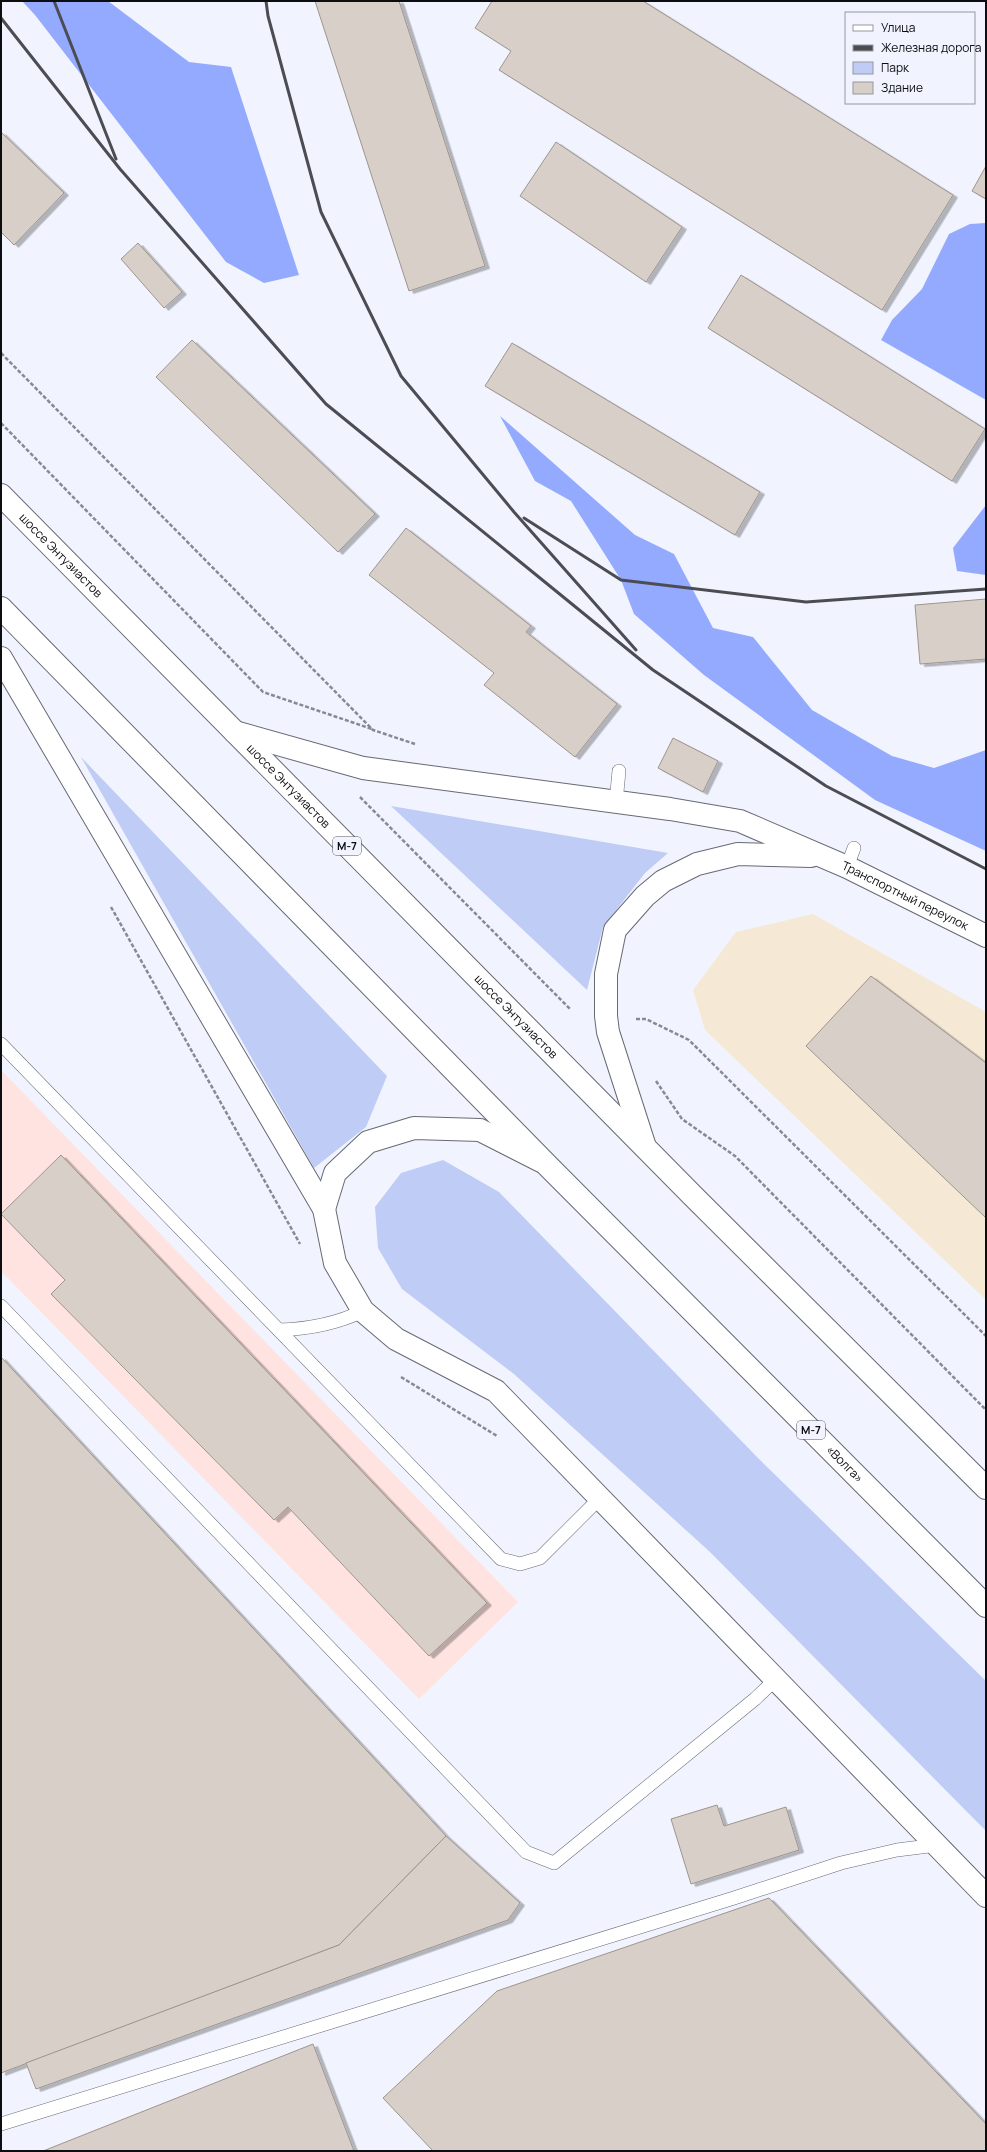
<svg xmlns="http://www.w3.org/2000/svg" width="987" height="2152" font-family="Manrope,sans-serif">
  <style>
    .commercial { fill: #fee3e0 }
    .industrial { fill: #f5e9d5 }
    .green { fill: #beccf6 }
    .forest { fill: #93aafe }
    .building { fill: #d9cfc9; stroke: #9e948e; filter: url(#shadow) }
    .lines { fill: none; stroke-linecap: round; stroke-linejoin: round }
    .lane-casing { stroke: #676a73; stroke-width: 14 }
    .secondary-casing { stroke: #676a73; stroke-width: 24 }
    .highway-casing { stroke: #676a73; stroke-width: 24 }
    .path { stroke: #888a91; stroke-width: 2.5; stroke-dasharray: 4 2; stroke-linecap: butt }
    .lane { stroke: #fff; stroke-width: 13 }
    .secondary { stroke: #fff; stroke-width: 22 }
    .highway { stroke: #fff; stroke-width: 22 }
    .rail { stroke: #4c4d52; stroke-width: 3 }
    .labels { text-anchor: middle; stroke-width: 3.5; stroke-linejoin: round; paint-order: stroke }
    .shield { fill: #f1f4fe; stroke: #515257; stroke-width: 1 }
    .shield-label { font-size: 11px; font-weight: bold; fill: #0c0d10 }
    .street-label { font-size: 12px; fill: #0c0d10; stroke: #f1f4fe }
  </style>
  <defs>
    <filter id="shadow"><feDropShadow dx="4.5" dy="2.5" stdDeviation="0" flood-color="#0004"/></filter>
  </defs>
  <rect width="100%" height="100%" fill="#f1f4fe"/>
  <path class="commercial" d="M1 1070 518 1602 419 1699 1 1271Z"/>
  <path class="industrial" d="M813 914 986 1012V1300L705 1030 693 990 736 932Z"/>
  <g class="green">
    <path d="M81 757 387 1076 366 1127 314 1168Z"/>
    <path d="M391 806 668 853 645 873 603 927 587 990Z"/>
    <path d="M443 1160 499 1192 758 1458 986 1681V1831L710 1552 514 1374 402 1289 378 1248 375 1207 401 1173Z"/>
  </g>
  <g class="forest">
    <path d="M22 1H108L189 62 231 67 299 275 264 283 226 262 35 15Z"/>
    <path d="M986 223V400L881 340 892 320 922 289 949 234 970 224Z"/>
    <path d="M500 416 635 535 674 554 713 628 753 637 812 710 892 756 934 768 986 750V851L875 800 704 675 634 614 621 580 571 501 535 481Z"/>
    <path d="M986 505V575L957 571 953 548Z"/>
  </g>
  <g class="building">
    <path d="M315 1H399L485 266 409 291Z"/>
    <path d="M492 1H643L953 195 882 310 499 70 511 51 475 28Z"/>
    <path d="M1 132 64 193 14 245 1 232Z"/>
    <path d="M556 142 682 227 646 282 520 196Z"/>
    <path d="M986 166V199L972 191Z"/>
    <path d="M138 243 182 292 164 308 121 259Z"/>
    <path d="M741 275 985 429 952 481 708 328Z"/>
    <path d="M192 340 375 514 338 552 156 377Z"/>
    <path d="M512 343 760 492 735 535 485 386Z"/>
    <path d="M406 528 531 626 526 632 617 704 575 757 484 685 494 673 369 575Z"/>
    <path d="M986 599V659L920 664 915 605Z"/>
    <path d="M673 738 718 761 703 792 658 768Z"/>
    <path d="M871 976 986 1063V1218L806 1046Z"/>
    <path d="M61 1155 487 1603 429 1656 288 1507 274 1520 51 1294 65 1280 1 1214Z"/>
    <path d="M1 1357 446 1836 339 1945 1 2073Z"/>
    <path d="M717 1805 724 1826 786 1807 799 1850 691 1884 671 1819Z"/>
    <path d="M446 1836 520 1903 508 1920 36 2089 26 2063 339 1945Z"/>
    <path d="M769 1898 986 2124V2151H433L383 2098 497 1991Z"/>
    <path d="M313 2044 354 2151H43Z"/>
  </g>
  <g class="lines">
    <defs>
      <g id="lane">
        <path d="M616 802 619 771"/>
        <path d="M847 867 854 848"/>
        <path d="M1 1044 501 1559 520 1564 540 1558 599 1499"/>
        <path d="M1 1306 526 1852 554 1863 755 1699 776 1679"/>
        <path d="M279 1330C309 1329 336 1324 363 1311"/>
        <path d="M1 2124 734 1898 841 1863 897 1850 937 1845"/>
      </g>
      <g id="secondary">
        <path d="M1 658 324 1209 335 1263 363 1311 396 1339 496 1391 986 1896"/>
        <path id="s1" d="M235 732 363 768 670 809 740 821 847 867 986 936"/>
        <path d="M645 1147 608 1032 606 1016V974L615 930 645 896 663 881 697 864 738 854 811 856"/>
        <path d="M324 1209 335 1173 368 1142 414 1128 480 1130 541 1161"/>
      </g>
      <g id="highway">
        <path id="s2" d="M1 495 693 1196 986 1488"/>
        <path id="s3" d="M1 608 547 1165 986 1606"/>
      </g>
    </defs>
    <use href="#lane" class="lane-casing"/>
    <use href="#secondary" class="secondary-casing"/>
    <use href="#highway" class="highway-casing"/>
    <g class="path">
      <path d="M1 353 373 730 415 744"/>
      <path d="M1 423 263 692 372 729"/>
      <path d="M360 797 571 1010"/>
      <path d="M111 907 300 1244"/>
      <path d="M636 1019H646L689 1040 986 1336"/>
      <path d="M656 1081 682 1119 735 1156 986 1410"/>
      <path d="M401 1377 497 1436"/>
    </g>
    <use href="#lane" class="lane"/>
    <use href="#secondary" class="secondary"/>
    <use href="#highway" class="highway"/>
    <g class="rail">
      <path d="M54 1 116 159"/>
      <path d="M266 1 268 16 321 212 401 376 514 512 636 650"/>
      <path d="M1 18 120 169 326 404 653 670 826 786 986 869"/>
      <path d="M524 518 621 580 806 602 986 589"/>
    </g>
  </g>
  <g class="labels">
    <g class="shield">
      <rect x="333" y="837" width="28" height="18" rx="3"/>
      <rect x="797" y="1421" width="28" height="18" rx="3"/>
    </g>
    <g class="shield-label">
      <text x="347" y="850">М-7</text>
      <text x="811" y="1434">М-7</text>
    </g>
    <g class="street-label">
      <text dy="4" stroke="none"><textPath href="#s2" startOffset="85">шоссе Энтузиастов</textPath></text>
      <text dy="4" stroke="none"><textPath href="#s2" startOffset="409">шоссе Энтузиастов</textPath></text>
      <text dy="4" stroke="none"><textPath href="#s1" startOffset="695">Транспортный переулок</textPath></text>
      <text dy="4" stroke="none"><textPath href="#s2" startOffset="733">шоссе Энтузиастов</textPath></text>
      <text dy="4" stroke="none"><textPath href="#s3" startOffset="1202">«Волга»</textPath></text>
    </g>
  </g>
  <rect width="987" height="2152" fill="none" stroke="#0c0d10" stroke-width="4"/>
  <rect x="845" y="12" width="130" height="92" fill="#f1f4fe" stroke="#95989f"/>
  <rect x="853" y="25" width="20" height="6" fill="#ffffff" stroke="#95989f"/>
  <text x="881" y="32" font-size="12" fill="#0c0d10">Улица</text>
  <rect x="853" y="45" width="20" height="6" fill="#4c4d52" stroke="#95989f"/>
  <text x="881" y="52" font-size="12" fill="#0c0d10">Железная дорога</text>
  <rect x="853" y="62" width="20" height="12" fill="#beccf6" stroke="#95989f"/>
  <text x="881" y="72" font-size="12" fill="#0c0d10">Парк</text>
  <rect x="853" y="82" width="20" height="12" fill="#d9cfc9" stroke="#95989f"/>
  <text x="881" y="92" font-size="12" fill="#0c0d10">Здание</text>
</svg>
